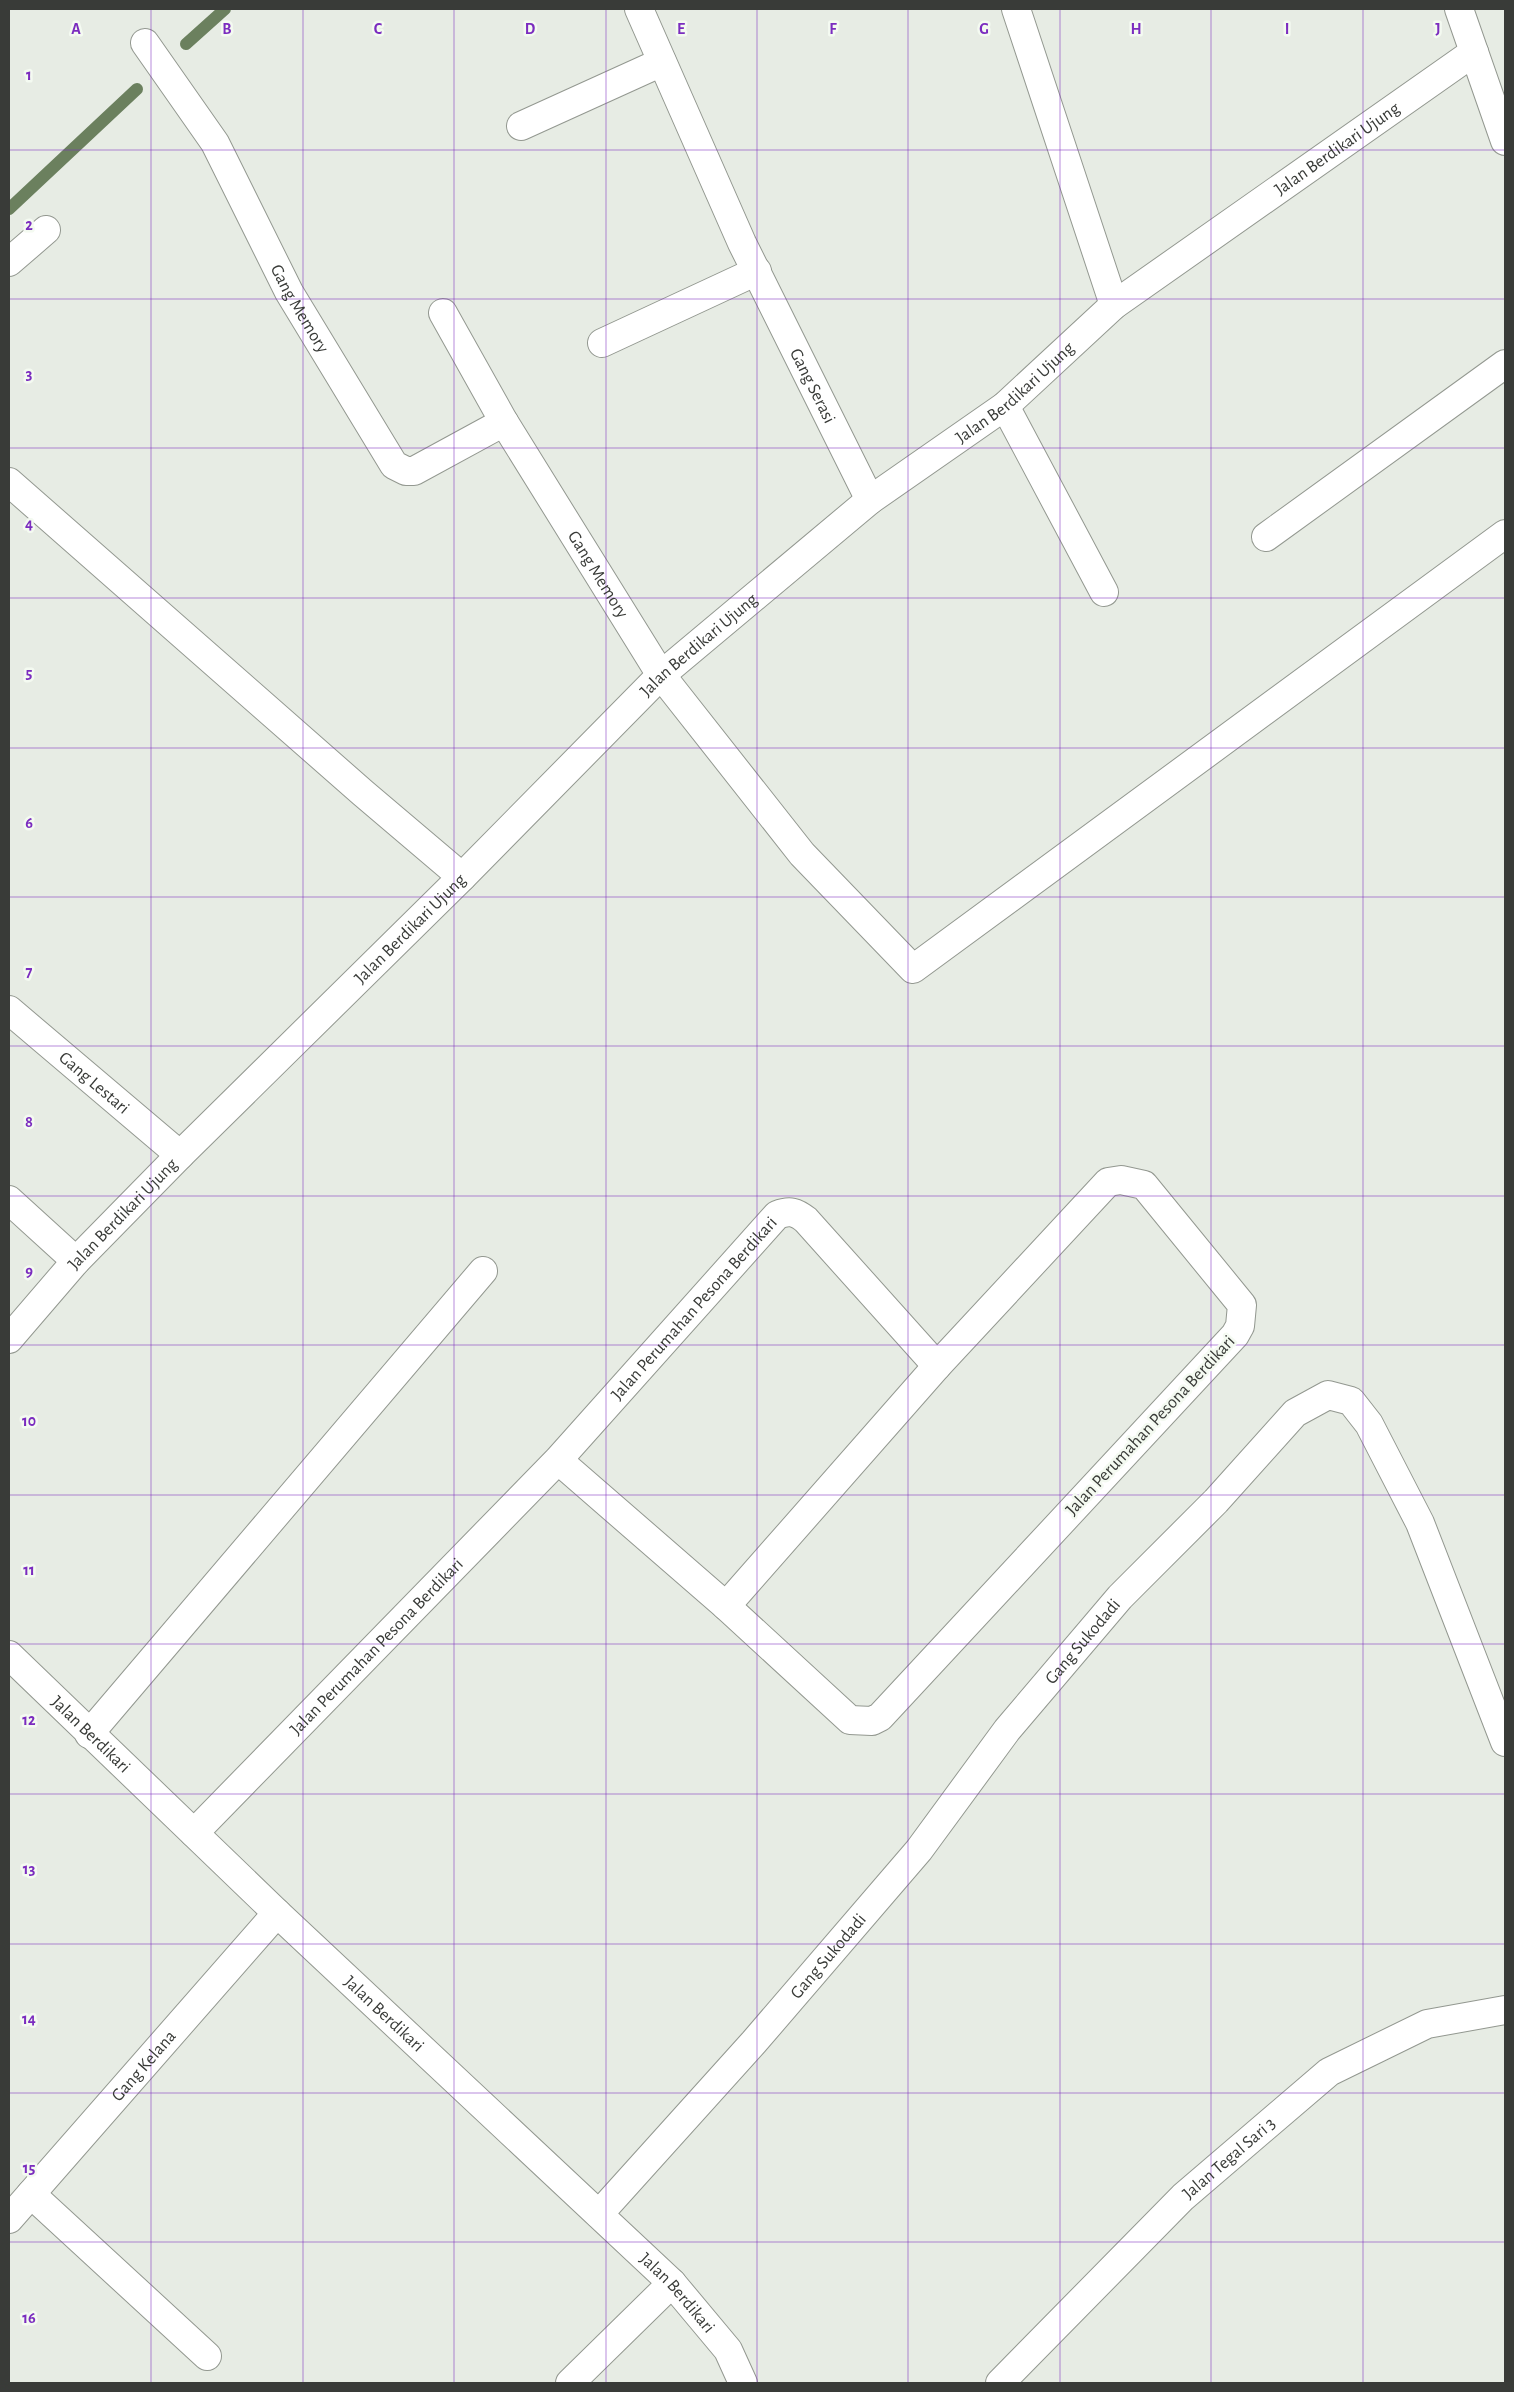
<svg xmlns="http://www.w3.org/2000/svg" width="1514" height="2392" font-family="'Alegreya Sans',sans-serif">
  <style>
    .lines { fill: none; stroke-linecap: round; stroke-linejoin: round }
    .stream { stroke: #6b805e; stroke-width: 12 }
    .street-casing { stroke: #939890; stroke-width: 30 }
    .secondary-casing { stroke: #939890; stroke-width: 30 }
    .street { stroke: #fff; stroke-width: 28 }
    .secondary { stroke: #fff; stroke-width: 28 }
    .grid { fill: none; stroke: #7b2cbf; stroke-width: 1; stroke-opacity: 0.55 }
    .labels { text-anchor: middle; stroke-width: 5; stroke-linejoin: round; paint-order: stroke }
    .street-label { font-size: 18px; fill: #393b38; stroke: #f4faf1 }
    .grid-label { font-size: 16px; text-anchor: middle; font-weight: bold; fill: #7b2cbf; stroke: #f4faf1; stroke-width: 5; stroke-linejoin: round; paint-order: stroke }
  </style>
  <rect width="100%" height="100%" fill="#e7ece4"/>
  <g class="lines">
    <g class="stream">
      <path d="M186 44 225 9"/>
      <path d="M9 209 137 89"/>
    </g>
    <defs>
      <g id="street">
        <path id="s1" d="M639 9 742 243 870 500"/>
        <path d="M1016 9 1114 305"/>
        <path id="s2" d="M145 43 215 143 289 292 394 465 406 471H414L504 422"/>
        <path d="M521 126 662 62"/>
        <path d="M9 262 46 230"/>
        <path id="s3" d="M443 313 504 422 661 675 802 854 913 969 1505 534"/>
        <path d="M602 343 757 271"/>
        <path d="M1005 406 1104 592"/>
        <path d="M9 482 363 793 462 877"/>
        <path d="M1266 537 1505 364"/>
        <path id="s4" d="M9 1010 180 1155"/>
        <path d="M9 1200 76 1261"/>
        <path d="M726 1606 937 1366"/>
        <path d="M89 1734 483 1271"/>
        <path id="s5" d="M194 1833 558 1460 777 1215C790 1210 796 1212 806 1220L937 1366 1108 1182 1121 1180 1144 1185 1242 1305 1240 1326 1235 1335 880 1717 872 1721 850 1720 726 1606 558 1460"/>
        <path d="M31 2194 207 2356"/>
        <path id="s6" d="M599 2214 754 2042 919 1850 1007 1730 1120 1597 1216 1501 1295 1413 1328 1395 1351 1401 1369 1424 1420 1523 1505 1742"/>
        <path id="s7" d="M9 2219 277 1913"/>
        <path d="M570 2383 672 2283"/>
        <path id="s8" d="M1000 2383 1183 2197 1329 2072 1427 2024 1505 2010"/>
      </g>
      <g id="secondary">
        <path d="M1459 9 1505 141"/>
        <path id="s9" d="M9 1339 76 1261 180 1155 462 877 661 675 870 500 1005 406 1114 305 1474 52"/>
        <path id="s10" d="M9 1655 277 1913 672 2283 728 2350 743 2383"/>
      </g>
    </defs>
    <use href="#street" class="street-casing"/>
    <use href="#secondary" class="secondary-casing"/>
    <use href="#street" class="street"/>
    <use href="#secondary" class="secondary"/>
  </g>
  <path class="grid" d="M151 9V2383M303 9V2383M454 9V2383M606 9V2383M757 9V2383M908 9V2383M1060 9V2383M1211 9V2383M1363 9V2383M9 150H1505M9 299H1505M9 448H1505M9 598H1505M9 748H1505M9 897H1505M9 1046H1505M9 1196H1505M9 1345H1505M9 1495H1505M9 1644H1505M9 1794H1505M9 1944H1505M9 2093H1505M9 2242H1505"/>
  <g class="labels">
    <g class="street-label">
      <text dy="6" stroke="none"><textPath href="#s9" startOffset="1789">Jalan Berdikari Ujung</textPath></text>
      <text dy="6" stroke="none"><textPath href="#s2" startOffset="308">Gang Memory</textPath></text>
      <text dy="6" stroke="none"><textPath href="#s1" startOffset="415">Gang Serasi</textPath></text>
      <text dy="6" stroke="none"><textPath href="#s9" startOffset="1384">Jalan Berdikari Ujung</textPath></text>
      <text dy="6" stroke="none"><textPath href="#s3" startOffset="304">Gang Memory</textPath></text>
      <text dy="6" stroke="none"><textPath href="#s9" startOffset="979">Jalan Berdikari Ujung</textPath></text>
      <text dy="6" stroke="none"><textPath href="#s9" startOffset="574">Jalan Berdikari Ujung</textPath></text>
      <text dy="6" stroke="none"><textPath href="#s4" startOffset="112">Gang Lestari</textPath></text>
      <text dy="6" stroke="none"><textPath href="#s9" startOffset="169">Jalan Berdikari Ujung</textPath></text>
      <text dy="6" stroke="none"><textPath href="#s5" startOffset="725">Jalan Perumahan Pesona Berdikari</textPath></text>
      <text transform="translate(1150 1425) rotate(-47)" y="6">Jalan Perumahan Pesona Berdikari</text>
      <text dy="6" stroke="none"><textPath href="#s6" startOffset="750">Gang Sukodadi</textPath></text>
      <text dy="6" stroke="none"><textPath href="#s5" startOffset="261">Jalan Perumahan Pesona Berdikari</textPath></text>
      <text dy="6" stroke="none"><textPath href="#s10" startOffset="114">Jalan Berdikari</textPath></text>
      <text dy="6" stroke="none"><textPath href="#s6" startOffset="345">Gang Sukodadi</textPath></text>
      <text dy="6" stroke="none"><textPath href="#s10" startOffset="519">Jalan Berdikari</textPath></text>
      <text dy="6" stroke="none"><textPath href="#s7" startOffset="204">Gang Kelana</textPath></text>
      <text dy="6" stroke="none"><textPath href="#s8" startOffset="321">Jalan Tegal Sari 3</textPath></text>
      <text dy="6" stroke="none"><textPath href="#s10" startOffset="924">Jalan Berdikari</textPath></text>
    </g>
  </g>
  <g class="grid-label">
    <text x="76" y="34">A</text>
    <text x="227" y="34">B</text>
    <text x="378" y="34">C</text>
    <text x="530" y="34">D</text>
    <text x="681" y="34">E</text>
    <text x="833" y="34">F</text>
    <text x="984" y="34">G</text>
    <text x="1136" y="34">H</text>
    <text x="1287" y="34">I</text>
    <text x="1438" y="34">J</text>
    <text x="29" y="80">1</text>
    <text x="29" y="230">2</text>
    <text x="29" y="379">3</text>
    <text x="29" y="529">4</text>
    <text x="29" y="678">5</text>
    <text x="29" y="828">6</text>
    <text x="29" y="977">7</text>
    <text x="29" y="1127">8</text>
    <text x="29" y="1276">9</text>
    <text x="29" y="1426">10</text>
    <text x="29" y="1575">11</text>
    <text x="29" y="1725">12</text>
    <text x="29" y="1874">13</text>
    <text x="29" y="2024">14</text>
    <text x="29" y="2173">15</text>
    <text x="29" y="2323">16</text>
  </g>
  <rect width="1514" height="2392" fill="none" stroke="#393b38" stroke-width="20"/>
</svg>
